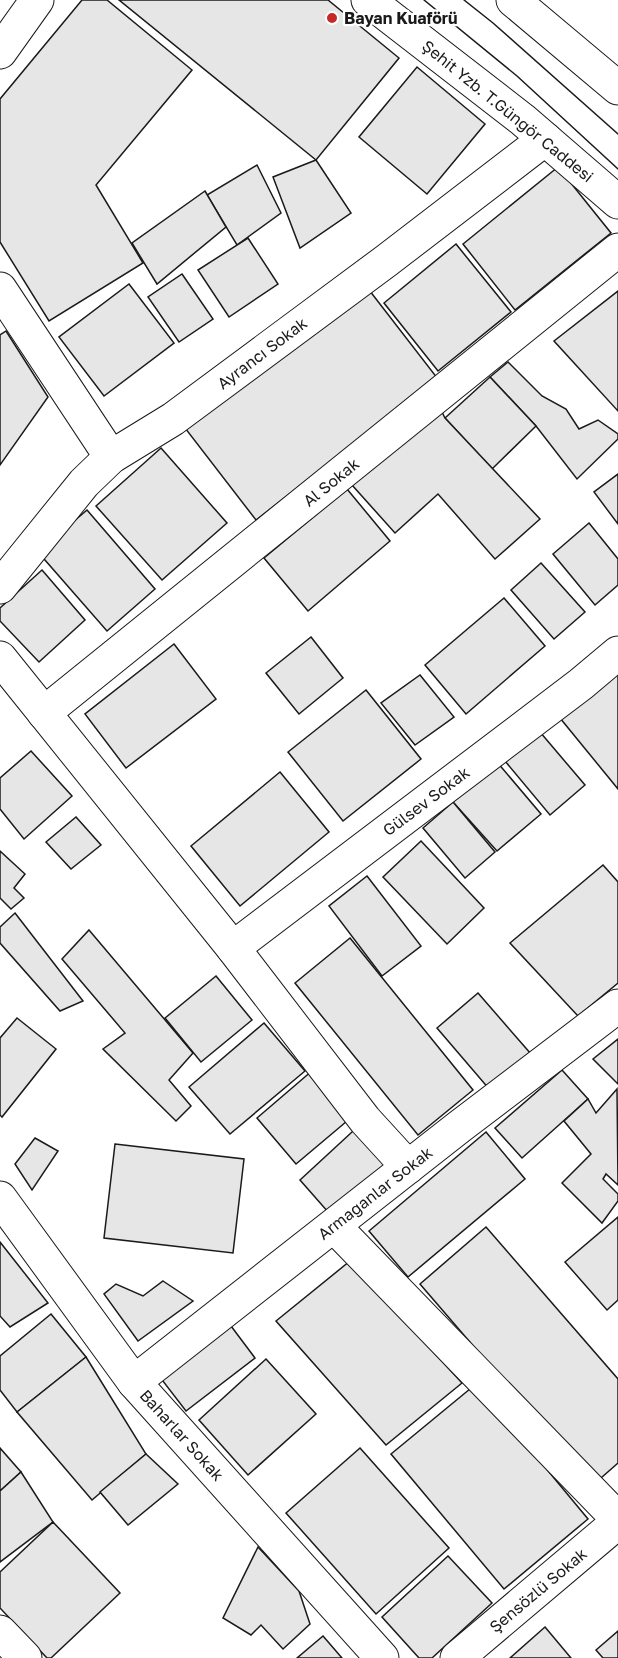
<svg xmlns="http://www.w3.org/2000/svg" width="618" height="1658" font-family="'Golos Text',sans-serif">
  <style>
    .building { fill: #e6e6e6; stroke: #1a1a1a; stroke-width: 1.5 }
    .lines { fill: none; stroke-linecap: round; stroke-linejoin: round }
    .minor-casing { stroke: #1a1a1a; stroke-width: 35 }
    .primary-casing { stroke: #1a1a1a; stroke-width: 35 }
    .minor { stroke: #fff; stroke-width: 33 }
    .primary { stroke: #fff; stroke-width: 33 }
    .tram { stroke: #1a1a1a; stroke-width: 1.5 }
    .poi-dot { fill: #c62828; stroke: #fff; stroke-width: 2 }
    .labels { text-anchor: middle; stroke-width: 4.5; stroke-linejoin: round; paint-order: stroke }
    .poi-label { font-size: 16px; font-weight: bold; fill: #1a1a1a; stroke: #fff; text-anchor: start }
    .street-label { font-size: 16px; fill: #1a1a1a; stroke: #fff }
  </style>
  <rect width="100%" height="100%" fill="#fff"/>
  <g class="building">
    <path d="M82 0H107L192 70 96 185 143 263 49 321 0 242V99Z"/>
    <path d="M119 0H328L399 58 316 160Z"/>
    <path d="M417 67 485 124 427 194 359 137Z"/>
    <path d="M316 160 351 213 300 248 273 177Z"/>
    <path d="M257 165 281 213 237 245 207 195Z"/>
    <path d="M558 167 611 233 515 310 463 244Z"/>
    <path d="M205 191 226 227 157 284 132 243Z"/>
    <path d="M248 238 278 284 229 317 198 270Z"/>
    <path d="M456 244 511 312 438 371 384 303Z"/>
    <path d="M182 274 213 319 179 342 148 297Z"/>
    <path d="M129 284 174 343 104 396 59 337Z"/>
    <path d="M366 286 438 379 256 520 185 428Z"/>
    <path d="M618 291V411L554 341Z"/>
    <path d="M6 331 48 397 0 465V335Z"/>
    <path d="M508 362 542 396 566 409 579 429 598 420 618 434V439L577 479 536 426 490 377Z"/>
    <path d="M490 377 536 426 492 469 445 418Z"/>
    <path d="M439 406 445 418 540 519 495 559 438 494 395 533 352 485Z"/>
    <path d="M161 448 227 523 162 580 96 506Z"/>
    <path d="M618 474V524L594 492Z"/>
    <path d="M347 489 390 541 308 611 264 558Z"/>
    <path d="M87 510 155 589 107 631 38 552Z"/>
    <path d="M589 523 618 559V585L595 605 553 554Z"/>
    <path d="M541 563 585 612 554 639 511 590Z"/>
    <path d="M42 570 85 620 39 662 0 621V608Z"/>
    <path d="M504 598 545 646 466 714 425 665Z"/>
    <path d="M311 637 343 678 299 714 266 673Z"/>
    <path d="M174 644 216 699 126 768 85 714Z"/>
    <path d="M618 670V789L560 718Z"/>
    <path d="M420 675 454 717 415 745 381 703Z"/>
    <path d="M366 690 421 759 343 821 288 752Z"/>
    <path d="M540 732 585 785 550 815 505 761Z"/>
    <path d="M31 751 72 796 24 839 0 809V778Z"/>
    <path d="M497 762 541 814 497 851 453 802Z"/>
    <path d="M280 772 329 832 240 906 191 846Z"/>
    <path d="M453 802 495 852 465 878 423 828Z"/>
    <path d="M76 817 101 845 71 869 46 842Z"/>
    <path d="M421 841 484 908 447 944 383 877Z"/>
    <path d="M0 851 25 874 14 888 24 898 11 909 0 898Z"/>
    <path d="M603 865 618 882V983L578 1016 510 943Z"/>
    <path d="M367 876 421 946 382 976 329 906Z"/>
    <path d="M15 913 83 1001 60 1011 0 943V927Z"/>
    <path d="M89 930 193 1053 169 1080 191 1106 176 1121 103 1049 125 1033 62 959Z"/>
    <path d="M350 938 473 1090 418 1135 295 983Z"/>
    <path d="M216 976 252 1020 201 1062 165 1018Z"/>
    <path d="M478 993 531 1054 490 1090 437 1028Z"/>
    <path d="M17 1018 56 1049 2 1117 0 1115V1038Z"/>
    <path d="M264 1023 305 1071 230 1134 189 1087Z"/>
    <path d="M618 1039V1084L593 1059Z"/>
    <path d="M313 1070 353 1116 296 1164 257 1118Z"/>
    <path d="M562 1070 588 1099 522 1158 495 1128Z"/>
    <path d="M617 1089 618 1185 606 1174 603 1179 618 1194V1201L602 1223 562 1183 591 1154 564 1121 588 1099 596 1113Z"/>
    <path d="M365 1120 402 1162 336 1221 300 1180Z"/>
    <path d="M486 1132 525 1179 408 1277 369 1231Z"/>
    <path d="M35 1138 58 1151 32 1190 15 1164Z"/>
    <path d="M115 1144 244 1159 233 1253 104 1238Z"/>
    <path d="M618 1217V1300L607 1310 565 1262Z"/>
    <path d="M486 1227 618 1379V1463L593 1485 420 1284Z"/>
    <path d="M0 1242 48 1303 10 1327 0 1316Z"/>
    <path d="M350 1261 462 1383 386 1445 276 1321Z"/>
    <path d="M163 1281 193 1301 138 1341 104 1294 116 1284 143 1296Z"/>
    <path d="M51 1314 86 1357 17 1412 0 1390V1356Z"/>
    <path d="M228 1322 255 1358 186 1411 159 1376Z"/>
    <path d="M86 1357 146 1454 92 1500 17 1412Z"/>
    <path d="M266 1359 316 1414 248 1475 199 1420Z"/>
    <path d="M476 1384 588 1519 504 1589 391 1454Z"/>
    <path d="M0 1448 21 1472 0 1491Z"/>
    <path d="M360 1448 449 1548 376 1614 286 1513Z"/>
    <path d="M146 1454 178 1484 128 1525 100 1492Z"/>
    <path d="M21 1472 53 1522 0 1562V1491Z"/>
    <path d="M53 1522 120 1593 51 1658H47L0 1608V1572Z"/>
    <path d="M258 1547 299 1591 310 1624 283 1649 261 1625 251 1635 223 1618Z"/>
    <path d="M448 1556 492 1603 432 1658H419L382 1617Z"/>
    <path d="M545 1627 571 1658H510Z"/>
    <path d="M618 1631V1658H603L596 1650Z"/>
    <path d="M323 1636 342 1658H297Z"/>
  </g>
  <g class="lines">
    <defs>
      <g id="minor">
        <path d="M0 52 37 0"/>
        <path d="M0 289 111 457"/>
        <path d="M0 587 84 483 111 457 173 419 386 261 545 139"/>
        <path d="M0 658 233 948 365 1120 408 1167"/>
        <path d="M44 713 618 250"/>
        <path d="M233 948 581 684 618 653"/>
        <path d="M0 1198 134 1382 382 1658"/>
        <path d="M334 1226 618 1519"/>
        <path d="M134 1382 459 1127 618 1006"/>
        <path d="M0 1632 25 1658"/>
        <path d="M457 1658 618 1522"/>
      </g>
      <g id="primary">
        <path d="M368 0 523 120 618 202"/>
        <path d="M513 0 618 88"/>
      </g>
    </defs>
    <use href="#minor" class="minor-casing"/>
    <use href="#primary" class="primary-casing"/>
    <use href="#minor" class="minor"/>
    <use href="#primary" class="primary"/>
    <g class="tram">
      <path d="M424 0 517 76 618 169"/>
      <path d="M464 0 493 23 618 134"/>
    </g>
  </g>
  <circle class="poi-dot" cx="332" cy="18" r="6"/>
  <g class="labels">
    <g class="poi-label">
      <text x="344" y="24">Bayan Kuaförü</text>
    </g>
    <g class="street-label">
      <text transform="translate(508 111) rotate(39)" y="6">Şehit Yzb. T.Güngör Caddesi</text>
      <text transform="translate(262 353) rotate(-37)" y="6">Ayrancı Sokak</text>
      <text transform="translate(331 482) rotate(-39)" y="6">Al Sokak</text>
      <text transform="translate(426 801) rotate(-37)" y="6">Gülsev Sokak</text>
      <text transform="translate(375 1193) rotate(-38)" y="6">Armağanlar Sokak</text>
      <text transform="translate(182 1435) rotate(48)" y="6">Baharlar Sokak</text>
      <text transform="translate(538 1590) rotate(-40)" y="6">Şensözlü Sokak</text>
    </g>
  </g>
</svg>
